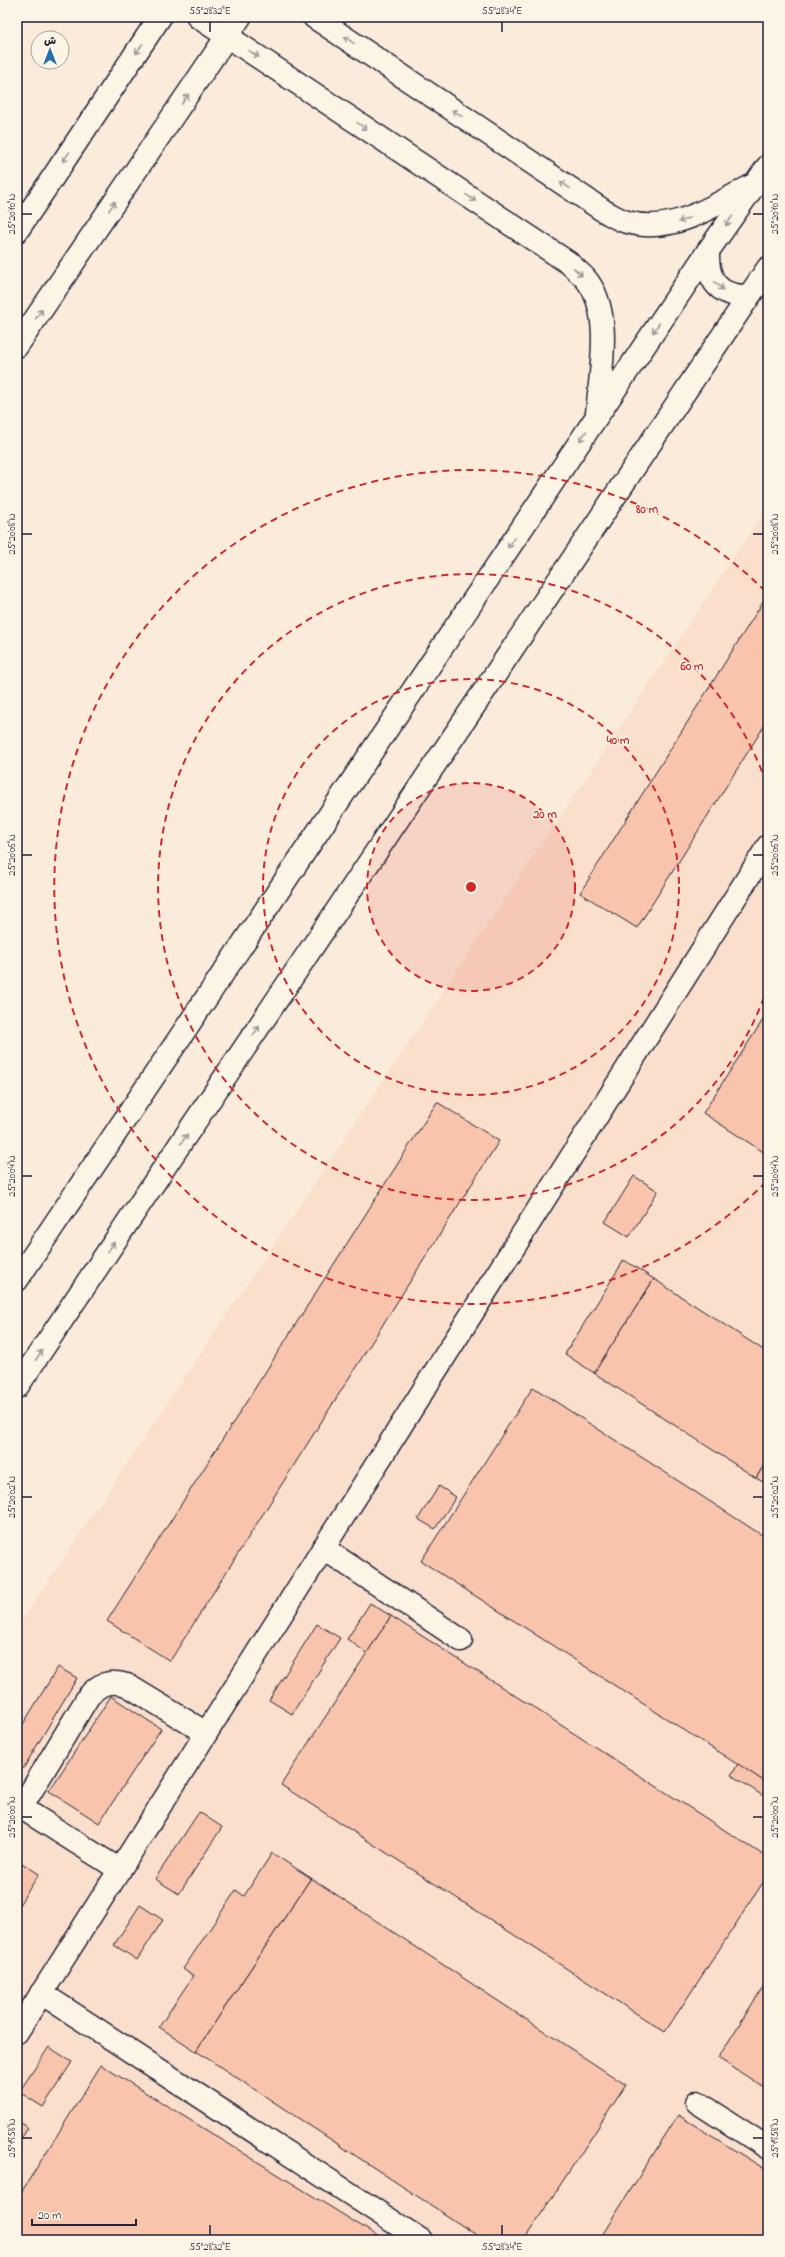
<svg xmlns="http://www.w3.org/2000/svg" width="785" height="2257" font-family="'Indie Flower','Playpen Sans Arabic',sans-serif">
  <style>
    .built { fill: #fadfcc }
    .building { fill: #f9c4ac; stroke: #22223b }
    .lines { fill: none; stroke-linecap: round; stroke-linejoin: round }
    .minor-casing { stroke: #22223b; stroke-width: 25 }
    .minor { stroke: #fcf5e5; stroke-width: 22 }
    .oneway { stroke: #9a9698 }
    .ticks { fill: none; stroke: #22223b; stroke-width: 1.5 }
    .ring { fill: none; stroke: #d62828; stroke-width: 2; stroke-dasharray: 7 5 }
    .centre { fill: #d62828; stroke: #fcf5e5; stroke-width: 2 }
    .ring-label { font-size: 12px; text-anchor: middle; font-weight: bold; fill: #d62828; stroke: #fcf5e5; stroke-width: 3; stroke-linejoin: round; paint-order: stroke }
    .neatline { fill: none; stroke: #22223b; stroke-width: 1.5 }
    .ticks-label { font-size: 10px; text-anchor: middle; fill: #22223b }
  </style>
  <rect width="100%" height="100%" fill="#fbebda"/>
  <filter id="ink" filterUnits="userSpaceOnUse"><feTurbulence type="fractalNoise" baseFrequency=".025" numOctaves="2"/><feDisplacementMap in="SourceGraphic" scale="8" xChannelSelector="R" yChannelSelector="G"/><feConvolveMatrix kernelMatrix="1 2 1 2 8 2 1 2 1" color-interpolation-filters="sRGB"/></filter>
  <g filter="url(#ink)">
    <path class="built" d="M768 506V2240H17V1628Z"/>
    <g class="building">
      <path d="M768 594V720L637 928 580 893Z"/>
      <path d="M768 1012V1155L703 1113Z"/>
      <path d="M437 1102 499 1141 170 1661 107 1621Z"/>
      <path d="M634 1176 658 1191 629 1237 605 1222Z"/>
      <path d="M624 1260 654 1279 594 1373 565 1354Z"/>
      <path d="M654 1279 768 1353V1459L756 1478 594 1373Z"/>
      <path d="M533 1387 768 1539V1784L421 1561Z"/>
      <path d="M768 1459V1485L756 1478Z"/>
      <path d="M439 1486 456 1497 435 1529 418 1519Z"/>
      <path d="M370 1603 391 1616 367 1653 347 1639Z"/>
      <path d="M391 1616 768 1858V1875L665 2032 281 1785Z"/>
      <path d="M317 1624 340 1638 292 1714 269 1700Z"/>
      <path d="M58 1667 77 1678 23 1769 17 1766V1734Z"/>
      <path d="M111 1696 161 1729 99 1823 49 1791Z"/>
      <path d="M738 1764 768 1784V1799L731 1775Z"/>
      <path d="M199 1812 222 1827 179 1894 155 1879Z"/>
      <path d="M272 1853 311 1878 196 2051 159 2027 193 1976 183 1969 236 1890 244 1896Z"/>
      <path d="M17 1860 39 1874 17 1908Z"/>
      <path d="M311 1878 626 2085 524 2240H484L196 2051Z"/>
      <path d="M140 1905 163 1920 137 1960 114 1945Z"/>
      <path d="M768 1979V2090L718 2058Z"/>
      <path d="M49 2047 72 2062 43 2107 19 2092Z"/>
      <path d="M101 2065 384 2240H17V2199Z"/>
      <path d="M678 2115 768 2171V2240H599Z"/>
      <path d="M17 2121 28 2128 17 2145Z"/>
    </g>
    <g class="lines">
      <defs>
        <g id="minor">
          <path d="M198 17 569 263C574 268 580 273 585 278 614 311 600 373 597 414"/>
          <path d="M314 17 604 211C612 215 619 220 627 222 672 235 713 206 751 186"/>
          <path d="M17 231 160 17"/>
          <path d="M708 251C707 280 717 296 748 296L756 287"/>
          <path d="M17 346 240 17"/>
          <path d="M17 1280 708 251 768 166"/>
          <path d="M17 1387 768 268"/>
          <path d="M323 1548 461 1640"/>
          <path d="M17 1805 120 1870"/>
          <path d="M21 1808 88 1697C99 1683 110 1680 127 1685L206 1733"/>
          <path d="M41 1993 421 2240"/>
          <path d="M17 2032 768 846"/>
          <path d="M697 2102 768 2148"/>
        </g>
      </defs>
      <use href="#minor" class="minor-casing"/>
      <use href="#minor" class="minor"/>
    </g>
    <defs><path id="oneway-shaft" d="M-6 0H5M1.5-3L5.5 0L1.5 3" fill="none" stroke-width="1.6" stroke-linecap="round" stroke-linejoin="round"/></defs>
    <g class="oneway">
      <use href="#oneway-shaft" transform="translate(349 40) rotate(-146)"/>
      <use href="#oneway-shaft" transform="translate(139 49) rotate(124)"/>
      <use href="#oneway-shaft" transform="translate(254 54) rotate(34)"/>
      <use href="#oneway-shaft" transform="translate(185 99) rotate(-56)"/>
      <use href="#oneway-shaft" transform="translate(457 113) rotate(-146)"/>
      <use href="#oneway-shaft" transform="translate(362 126) rotate(34)"/>
      <use href="#oneway-shaft" transform="translate(66 157) rotate(124)"/>
      <use href="#oneway-shaft" transform="translate(565 185) rotate(-146)"/>
      <use href="#oneway-shaft" transform="translate(471 198) rotate(34)"/>
      <use href="#oneway-shaft" transform="translate(112 206) rotate(-56)"/>
      <use href="#oneway-shaft" transform="translate(684 220) rotate(158)"/>
      <use href="#oneway-shaft" transform="translate(729 221) rotate(126)"/>
      <use href="#oneway-shaft" transform="translate(578 272) rotate(43)"/>
      <use href="#oneway-shaft" transform="translate(719 286) rotate(43)"/>
      <use href="#oneway-shaft" transform="translate(39 314) rotate(-56)"/>
      <use href="#oneway-shaft" transform="translate(656 328) rotate(124)"/>
      <use href="#oneway-shaft" transform="translate(583 436) rotate(124)"/>
      <use href="#oneway-shaft" transform="translate(511 543) rotate(124)"/>
      <use href="#oneway-shaft" transform="translate(256 1031) rotate(-56)"/>
      <use href="#oneway-shaft" transform="translate(184 1139) rotate(-56)"/>
      <use href="#oneway-shaft" transform="translate(111 1247) rotate(-56)"/>
      <use href="#oneway-shaft" transform="translate(39 1355) rotate(-56)"/>
    </g>
  </g>
  <path class="ticks" d="M210 22V32M502 22V32M22 214H32M753 214H763M22 534H32M753 534H763M22 855H32M753 855H763M22 1176H32M753 1176H763M22 1497H32M753 1497H763M22 1817H32M753 1817H763M22 2138H32M753 2138H763M210 2225V2235M502 2225V2235"/>
  <circle cx="471" cy="887" r="104" fill="#d62828" fill-opacity=".12"/>
  <g class="ring">
    <circle cx="471" cy="887" r="104"/>
    <circle cx="471" cy="887" r="208"/>
    <path d="M768 986A313 313 0 1 1 768 788"/>
    <path d="M766 1182A417 417 0 1 1 766 592"/>
  </g>
  <circle cx="471" cy="887" r="6" class="centre"/>
  <g class="ring-label">
    <text x="647" y="513">80 m</text>
    <text x="692" y="670">60 m</text>
    <text x="618" y="744">40 m</text>
    <text x="545" y="818">20 m</text>
  </g>
  <rect width="785" height="2257" fill="none" stroke="#fcf5e5" stroke-width="44"/>
  <g transform="translate(50 50)"><circle r="19" fill="#fcf5e5" stroke="#a5a1a1"/>
  <path d="M0-3L7 15L0 10L-7 15Z" fill="#1f6fb2"/>
  <text y="-6" font-size="11" font-weight="bold" text-anchor="middle" fill="#22223b">ش</text>
  </g>
  <path d="M32 2219v6h104v-6" fill="none" stroke="#22223b" stroke-width="2"/>
  <text x="38" y="2219" font-size="12" fill="#22223b" stroke="#fcf5e5" stroke-width="3" paint-order="stroke">20 m</text>
  <rect x="22" y="22" width="741" height="2213" class="neatline"/>
  <g class="ticks-label">
    <text x="210" y="14">55°28'32"E</text>
    <text x="502" y="14">55°28'34"E</text>
    <text transform="translate(11 214) rotate(-90)" y="4">25°20'10"N</text>
    <text transform="translate(774 214) rotate(-90)" y="4">25°20'10"N</text>
    <text transform="translate(11 534) rotate(-90)" y="4">25°20'08"N</text>
    <text transform="translate(774 534) rotate(-90)" y="4">25°20'08"N</text>
    <text transform="translate(11 855) rotate(-90)" y="4">25°20'06"N</text>
    <text transform="translate(774 855) rotate(-90)" y="4">25°20'06"N</text>
    <text transform="translate(11 1176) rotate(-90)" y="4">25°20'04"N</text>
    <text transform="translate(774 1176) rotate(-90)" y="4">25°20'04"N</text>
    <text transform="translate(11 1497) rotate(-90)" y="4">25°20'02"N</text>
    <text transform="translate(774 1497) rotate(-90)" y="4">25°20'02"N</text>
    <text transform="translate(11 1817) rotate(-90)" y="4">25°20'00"N</text>
    <text transform="translate(774 1817) rotate(-90)" y="4">25°20'00"N</text>
    <text transform="translate(11 2138) rotate(-90)" y="4">25°19'58"N</text>
    <text transform="translate(774 2138) rotate(-90)" y="4">25°19'58"N</text>
    <text x="210" y="2250">55°28'32"E</text>
    <text x="502" y="2250">55°28'34"E</text>
  </g>
</svg>
